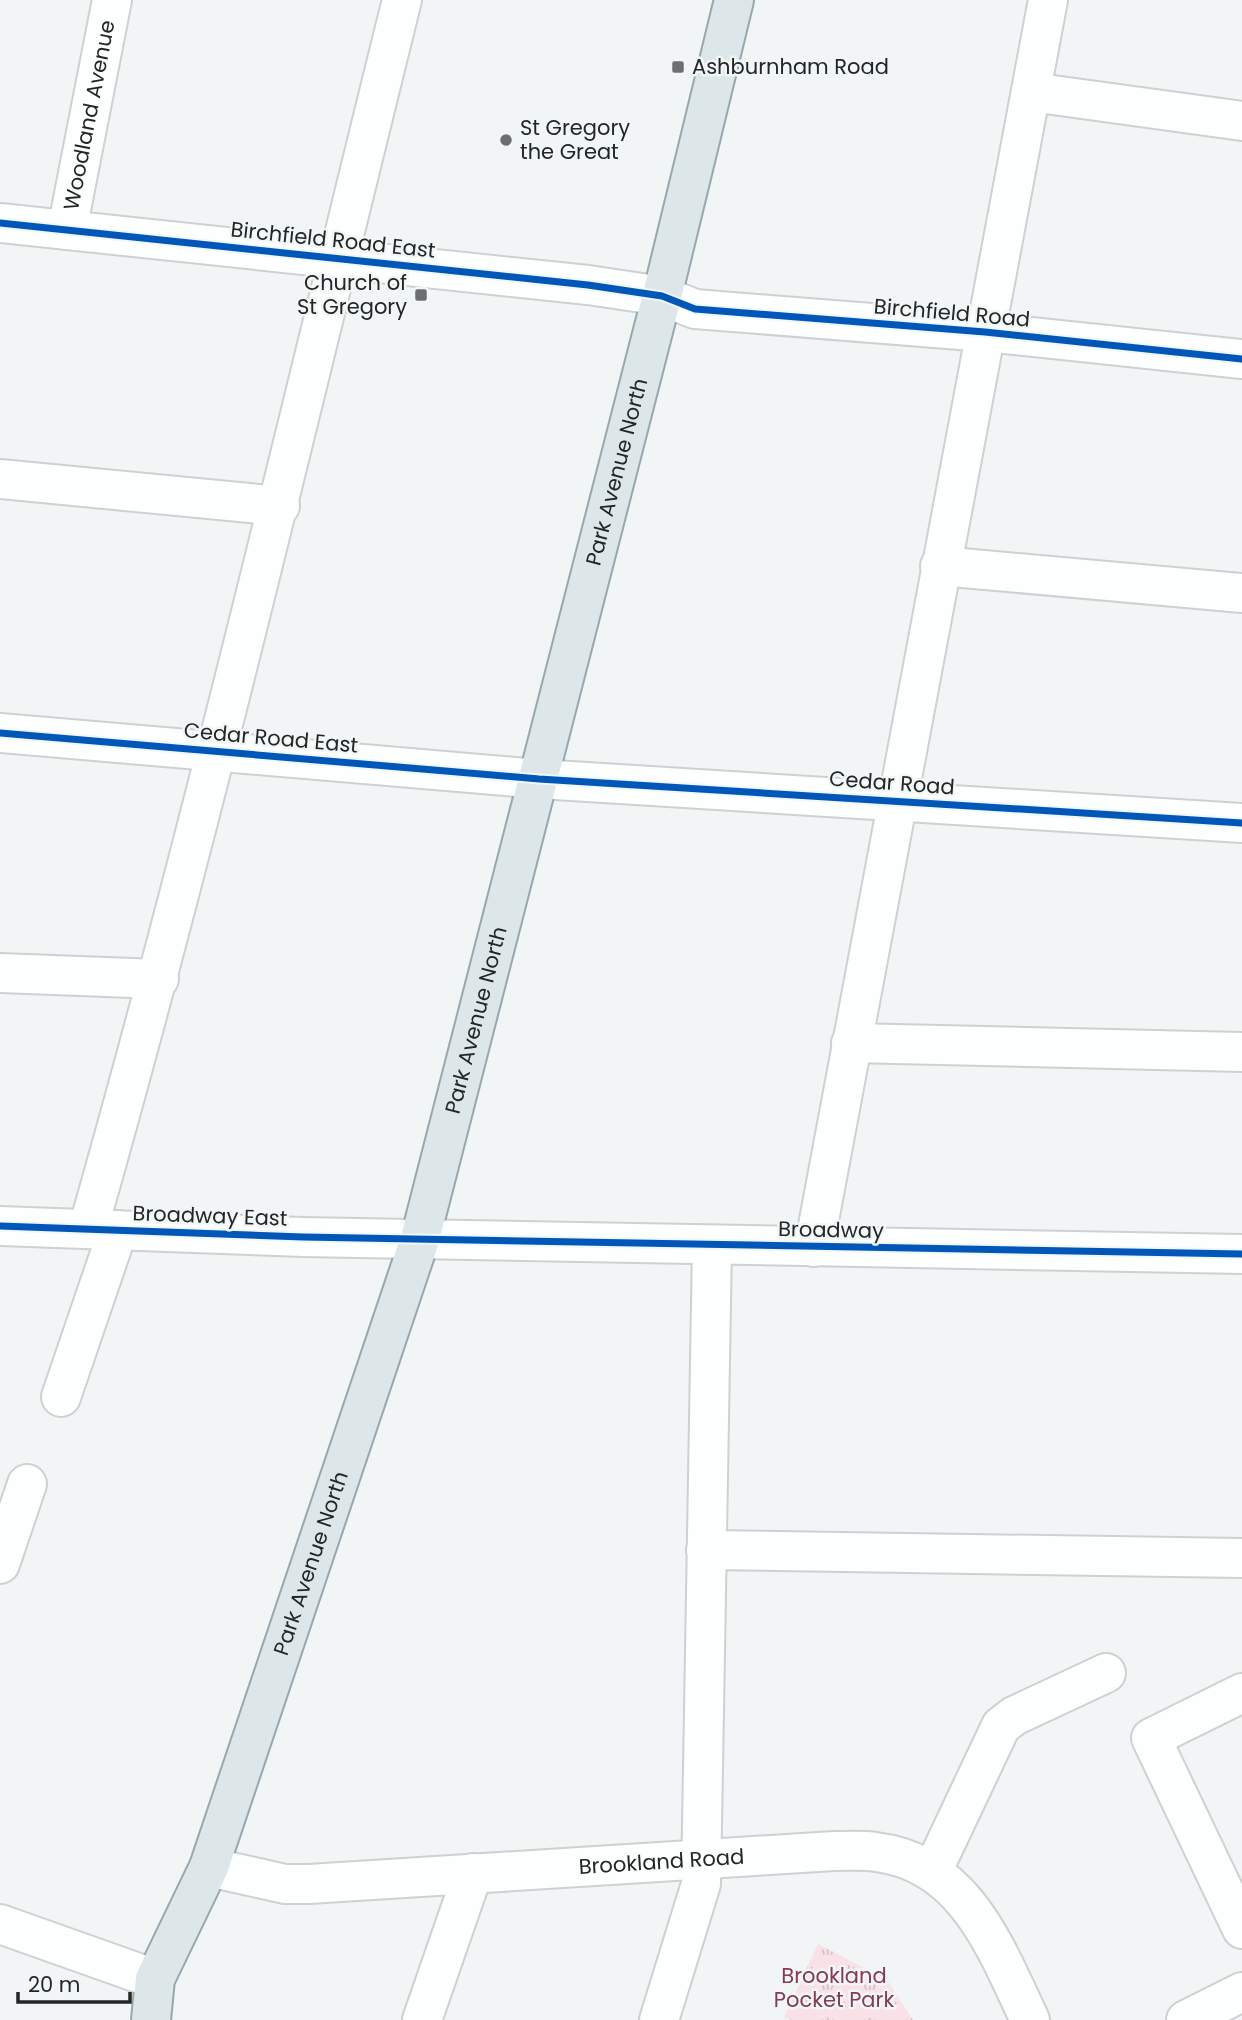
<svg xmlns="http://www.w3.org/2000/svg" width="1242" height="2020" font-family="Poppins,sans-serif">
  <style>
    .park { fill: url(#park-tufts) }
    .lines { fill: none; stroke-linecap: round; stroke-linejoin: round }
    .minor-casing { stroke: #ced0d1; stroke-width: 42 }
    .major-casing { stroke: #97a8ad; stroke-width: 42 }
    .minor { stroke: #fdfefe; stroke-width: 38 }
    .major { stroke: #dde7e9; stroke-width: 38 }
    .cycleway-casing { stroke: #f1f6f7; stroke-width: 11 }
    .cycleway { stroke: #0057b8; stroke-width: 7 }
    .poi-dot { fill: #6c6e6f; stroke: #f1f6f7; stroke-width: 2.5 }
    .labels { text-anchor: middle; stroke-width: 5; stroke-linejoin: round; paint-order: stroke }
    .poi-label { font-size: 21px; fill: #242626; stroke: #f1f6f7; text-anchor: start }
    .street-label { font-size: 21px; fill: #242626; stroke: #f1f6f7 }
    .park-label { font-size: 21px; fill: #883954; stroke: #f1f6f7 }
  </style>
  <defs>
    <pattern id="park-tufts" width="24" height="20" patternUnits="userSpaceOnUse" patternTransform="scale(1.75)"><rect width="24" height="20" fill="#f8e2e8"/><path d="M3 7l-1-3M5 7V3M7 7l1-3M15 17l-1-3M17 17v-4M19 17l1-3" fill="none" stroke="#d4c2c7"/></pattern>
  </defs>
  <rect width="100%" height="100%" fill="#f2f5f6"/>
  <path class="park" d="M818 1944 887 1980 913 2020H790L784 2017Z"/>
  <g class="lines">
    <defs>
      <g id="minor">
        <path d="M1031 92 1242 121"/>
        <path d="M0 223 588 285 662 296 695 309 985 332 1242 359"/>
        <path id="s1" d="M67 230 112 0"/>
        <path d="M0 479 280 506"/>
        <path d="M940 566 1242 593"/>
        <path d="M0 733 539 779 1242 823"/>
        <path d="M0 973 159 979"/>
        <path d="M851 1043 1242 1052"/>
        <path d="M0 1226 303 1237 1242 1254"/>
        <path d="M88 1229C204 822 300 410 402 0"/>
        <path d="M814 1247 1048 0"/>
        <path d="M61 1397 118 1230"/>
        <path d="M706 1550 1242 1558"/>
        <path d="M0 1564 27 1484"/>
        <path d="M1242 1693 1151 1738 1242 1929"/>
        <path id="s2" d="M209 1867 285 1884H309L834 1851C848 1851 863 1850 876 1852 966 1863 996 1949 1030 2020"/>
        <path d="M933 1870 1001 1726 1014 1716 1106 1673"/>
        <path d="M0 1924 155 1979"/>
        <path d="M422 2020 473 1873"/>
        <path d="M659 2020 701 1884 712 1245"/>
        <path d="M1186 2020 1242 1992"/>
      </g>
      <g id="major">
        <path id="s3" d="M151 2020 155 1979 209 1867 420 1239 662 296 734 0"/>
      </g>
    </defs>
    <use href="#minor" class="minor-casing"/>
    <use href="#major" class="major-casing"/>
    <use href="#minor" class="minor"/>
    <use href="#major" class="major"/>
    <defs>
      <g id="cycleway">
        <path d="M0 223 588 285 662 296 695 309 985 332 1242 359"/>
        <path d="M0 733 539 779 1242 823"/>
        <path d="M0 1226 303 1237 1242 1254"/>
      </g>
    </defs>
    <use href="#cycleway" class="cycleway-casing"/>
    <use href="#cycleway" class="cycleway"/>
  </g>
  <g class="poi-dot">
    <rect x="671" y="60" width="14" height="14" rx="3.5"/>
    <circle cx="506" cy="140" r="7"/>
    <rect x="414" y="288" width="14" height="14" rx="3.5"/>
  </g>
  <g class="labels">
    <g class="poi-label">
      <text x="692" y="74">Ashburnham Road</text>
      <text x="520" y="135">St Gregory<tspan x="520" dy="24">the Great</tspan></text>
      <text x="407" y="290" text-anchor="end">Church of<tspan x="407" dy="24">St Gregory</tspan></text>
    </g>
    <g class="street-label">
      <text dy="7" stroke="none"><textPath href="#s1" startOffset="117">Woodland Avenue</textPath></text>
      <text transform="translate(333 240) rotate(6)" y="7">Birchfield Road East</text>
      <text transform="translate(952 313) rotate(5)" y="7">Birchfield Road</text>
      <text dy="7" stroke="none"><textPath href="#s3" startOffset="1620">Park Avenue North</textPath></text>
      <text transform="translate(271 738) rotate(5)" y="7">Cedar Road East</text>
      <text transform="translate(892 783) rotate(4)" y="7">Cedar Road</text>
      <text dy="7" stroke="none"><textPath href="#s3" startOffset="1054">Park Avenue North</textPath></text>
      <text transform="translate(210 1216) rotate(2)" y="7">Broadway East</text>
      <text transform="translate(831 1230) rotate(1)" y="7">Broadway</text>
      <text dy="7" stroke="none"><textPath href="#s3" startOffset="486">Park Avenue North</textPath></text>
      <text dy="7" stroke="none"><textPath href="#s2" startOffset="455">Brookland Road</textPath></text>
    </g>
    <g class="park-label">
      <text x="834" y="1983">Brookland<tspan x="834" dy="24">Pocket Park</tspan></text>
    </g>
  </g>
  <path d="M18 1992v10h112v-10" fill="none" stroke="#242626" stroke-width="3.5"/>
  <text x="28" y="1992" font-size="21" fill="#242626" stroke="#f1f6f7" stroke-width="5" paint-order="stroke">20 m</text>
</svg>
